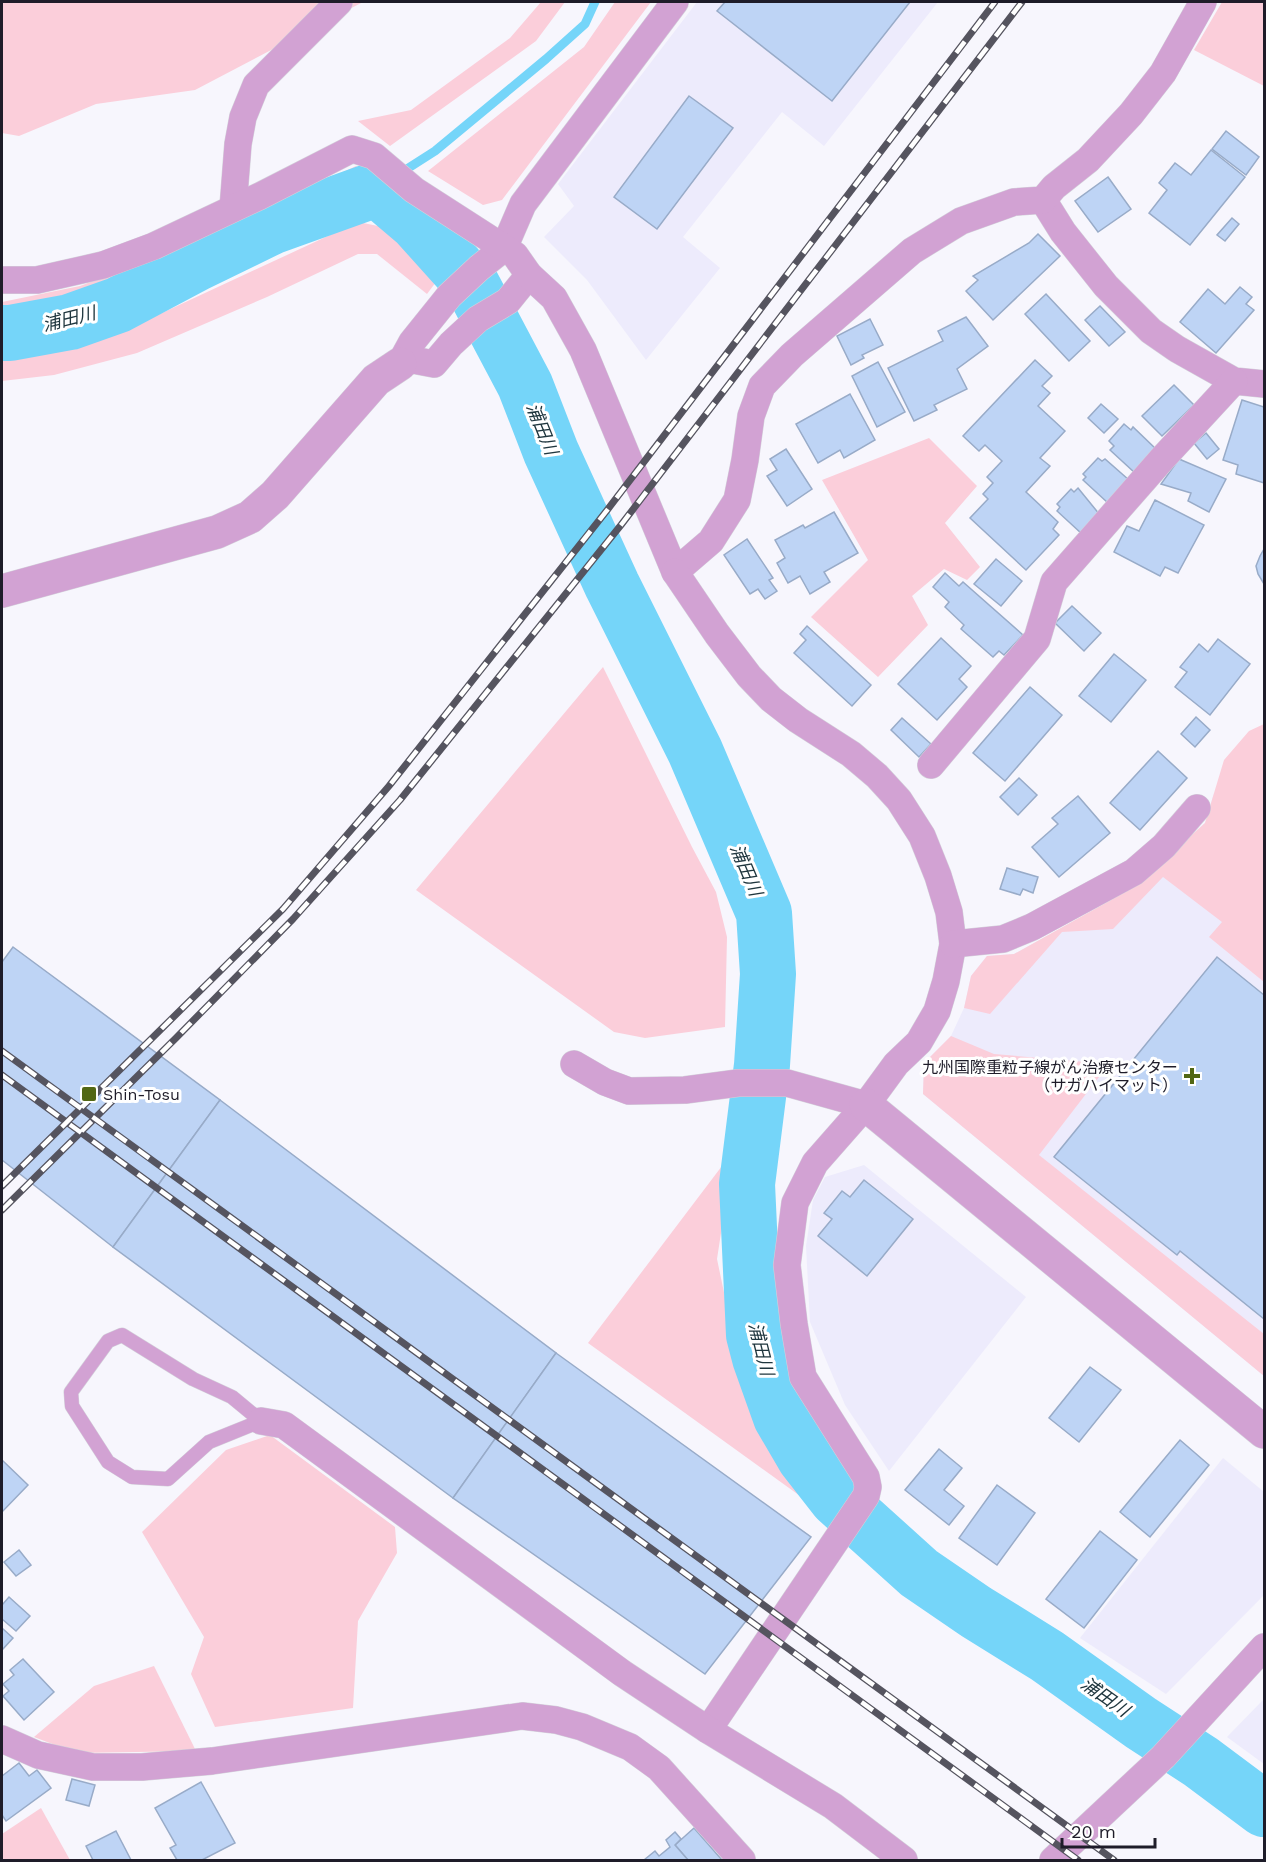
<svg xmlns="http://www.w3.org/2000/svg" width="1266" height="1862" font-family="'Work Sans','Noto Sans JP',sans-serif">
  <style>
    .built { fill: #edebfc }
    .green { fill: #fbceda }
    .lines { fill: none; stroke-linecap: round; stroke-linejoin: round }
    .stream { stroke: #75d5f9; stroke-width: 9 }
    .river { stroke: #75d5f9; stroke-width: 56 }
    .building { fill: #bed4f5; stroke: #98abc8; stroke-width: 1.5 }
    .service-casing { stroke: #d4d3db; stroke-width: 15 }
    .minor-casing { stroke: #d4d3db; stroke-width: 28 }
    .tertiary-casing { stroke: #d4d3db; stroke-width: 34 }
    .service { stroke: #d2a2d3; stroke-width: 14 }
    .minor { stroke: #d2a2d3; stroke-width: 27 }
    .tertiary { stroke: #d2a2d3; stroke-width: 33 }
    .rail-casing { stroke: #55545f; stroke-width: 7 }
    .rail { stroke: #fff; stroke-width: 4.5; stroke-dasharray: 14; stroke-linecap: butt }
    .poi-dot { fill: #526714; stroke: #fff; stroke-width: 2 }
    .labels { text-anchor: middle; stroke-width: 6; stroke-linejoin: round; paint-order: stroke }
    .poi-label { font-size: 16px; fill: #1e1c29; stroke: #fff; text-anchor: end }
    .water-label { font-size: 18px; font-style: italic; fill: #20373f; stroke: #fff }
  </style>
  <rect width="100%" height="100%" fill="#f7f6fd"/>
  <g class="built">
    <path d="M697 2H938L824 146 782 112 683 237 720 268 646 360 587 280 544 237 574 206 558 184Z"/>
    <path d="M1214 793 1264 826V1376L923 1094 924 1063 951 1036 964 1008 971 976 987 956 1014 954 1130 890 1205 823Z"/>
    <path d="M864 1165 1026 1297 889 1471 845 1405 810 1322 806 1246 813 1200 825 1177Z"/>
    <path d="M1223 1458 1264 1492V1595L1166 1694 1080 1638Z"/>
    <path d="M1264 1699V1764L1227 1737Z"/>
  </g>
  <g class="green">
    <path d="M2 2H363L195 90 96 104 19 136 2 133Z"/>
    <path d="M541 2H565L536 41 390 146 358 121 411 110 510 38Z"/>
    <path d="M615 2H651L502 200 483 205 428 171 584 47Z"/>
    <path d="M1222 2H1264V86L1194 50Z"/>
    <path d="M356 166 377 179 309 196 105 299 2 319V302L80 286 197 241Z"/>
    <path d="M358 222 388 228 439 278 427 294 377 254H358L267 297 137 353 54 375 2 381V358L119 333Z"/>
    <path d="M929 438 977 486 945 523 980 567 967 580 944 569 912 596 928 625 878 677 811 617 868 560 822 480Z"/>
    <path d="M603 667 692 847 716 892 727 937 725 1027 645 1038 614 1032 416 890Z"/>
    <path d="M1264 724V982L1209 937 1222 922 1163 877 1113 929 1062 932 990 1014 964 1008 971 976 987 956 1014 954 1129 890 1155 868 1205 823 1224 760 1249 731Z"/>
    <path d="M951 1036 994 1054 1109 1064 1039 1155 1264 1334V1376L923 1094 924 1063Z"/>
    <path d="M728 1158 729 1181 717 1259 745 1393 777 1453 814 1506 588 1343Z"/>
    <path d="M270 1435 395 1527 397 1553 358 1621 353 1708 215 1727 191 1674 204 1637 142 1532 226 1450Z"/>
    <path d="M154 1666 196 1751 76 1753 34 1737 94 1686Z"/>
    <path d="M41 1808 70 1860H2V1834Z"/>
  </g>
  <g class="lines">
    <path class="stream" d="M374 190 435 151 546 59 585 24 595 2"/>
    <path class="river" d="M2 333H10L70 322 118 305 197 263 271 227 374 190 384 195 417 223 471 283 525 385 551 452 612 585 695 751 764 913 768 974 762 1065 747 1184 754 1335 760 1358 781 1417 805 1458 837 1499 919 1573 976 1612 1047 1656 1141 1723 1201 1762 1264 1809"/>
  </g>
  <g class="building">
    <path d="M725 2H910L832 101 717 11Z"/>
    <path d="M689 96 733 128 657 229 614 197Z"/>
    <path d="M1226 131 1259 157 1246 175 1212 149Z"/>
    <path d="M1211 150 1245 177 1190 245 1149 213 1167 190 1159 183 1175 163 1191 175Z"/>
    <path d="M1108 177 1131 209 1098 232 1075 201Z"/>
    <path d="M1232 218 1239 224 1225 241 1217 235Z"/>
    <path d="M1038 234 1060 256 993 320 966 291 978 280 973 276 1029 243Z"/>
    <path d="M1240 287 1252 297 1246 304 1254 310 1216 353 1180 322 1208 289 1225 304Z"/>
    <path d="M1046 294 1090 341 1069 361 1025 314Z"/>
    <path d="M1100 306 1125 332 1109 346 1085 320Z"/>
    <path d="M966 317 988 346 957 369 967 389 934 405 937 410 914 421 888 368 943 341 938 331Z"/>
    <path d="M870 319 883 345 862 355 864 358 851 365 837 336Z"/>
    <path d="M1035 360 1052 376 1042 386 1050 393 1038 406 1065 431 1040 458 1050 466 1026 492 1058 522 1053 529 1059 535 1026 570 970 518 988 499 983 494 993 483 987 477 1002 461 985 445 979 451 963 436Z"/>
    <path d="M878 362 905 412 877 427 852 376Z"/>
    <path d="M1174 385 1194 405 1162 436 1142 416Z"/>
    <path d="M850 394 875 440 844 458 840 450 818 463 796 424Z"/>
    <path d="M1242 400 1264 407V483L1236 474 1238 465 1223 460Z"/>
    <path d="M1101 404 1118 419 1104 433 1088 418Z"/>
    <path d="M1124 424 1131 430 1133 427 1157 450 1135 473 1110 450 1114 446 1109 441Z"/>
    <path d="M1206 433 1219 449 1207 459 1194 443Z"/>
    <path d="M786 449 812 489 787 506 767 476 777 470 770 459Z"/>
    <path d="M1098 458 1102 461 1105 459 1129 480 1108 503 1083 480 1086 477 1083 474Z"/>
    <path d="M1179 459 1226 479 1209 512 1188 501 1191 493 1161 484Z"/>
    <path d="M1078 488 1100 515 1082 534 1057 511 1060 507 1057 504 1071 489 1074 492Z"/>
    <path d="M1155 500 1204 525 1178 573 1165 567 1160 576 1114 552 1127 526 1139 531Z"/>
    <path d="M834 512 858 553 824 572 830 582 810 594 800 576 788 583 777 563 785 558 775 540 803 525 805 528Z"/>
    <path d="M747 539 773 578 769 580 777 591 765 599 758 589 750 594 724 555Z"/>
    <path d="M1264 549V584L1258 574 1256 566 1260 556Z"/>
    <path d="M996 559 1022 581 1001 606 974 584Z"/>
    <path d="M945 573 959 586 963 582 1023 635 1004 655 999 651 993 657 961 629 964 625 945 607 949 602 933 587Z"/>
    <path d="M1072 606 1101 633 1084 651 1055 623Z"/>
    <path d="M807 626 871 685 852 706 794 653 806 640 800 634Z"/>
    <path d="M941 638 971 666 959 679 967 687 937 720 898 684Z"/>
    <path d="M1218 639 1250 664 1210 715 1175 687 1187 672 1180 667 1199 644 1208 652Z"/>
    <path d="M1114 654 1146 680 1111 722 1079 696Z"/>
    <path d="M1030 687 1062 715 1005 781 973 753Z"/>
    <path d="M1196 717 1210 730 1195 747 1181 734Z"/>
    <path d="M902 718 931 744 919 757 891 730Z"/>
    <path d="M1158 751 1187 778 1140 830 1110 803Z"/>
    <path d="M1019 778 1037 795 1018 815 1000 797Z"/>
    <path d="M1078 796 1110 833 1059 877 1032 847 1058 824 1052 818Z"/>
    <path d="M1007 868 1038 877 1033 893 1023 889 1020 895 1000 889Z"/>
    <path d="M13 947 220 1100 113 1247 2 1160V962Z"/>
    <path d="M1217 957 1264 995V1319L1180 1251 1177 1255 1054 1157Z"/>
    <path d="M220 1100 556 1353 453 1498 113 1247Z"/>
    <path d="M864 1180 913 1219 867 1276 818 1236 832 1219 824 1213 842 1191 850 1197Z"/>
    <path d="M556 1353 811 1537 705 1674 453 1498Z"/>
    <path d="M1090 1367 1121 1390 1079 1442 1049 1418Z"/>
    <path d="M1180 1440 1209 1465 1150 1537 1120 1512Z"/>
    <path d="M939 1449 962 1468 944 1490 964 1506 949 1525 905 1490Z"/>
    <path d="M2 1460 28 1485 2 1512Z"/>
    <path d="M997 1485 1035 1513 997 1565 959 1538Z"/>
    <path d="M1100 1531 1137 1560 1084 1628 1046 1599Z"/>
    <path d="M19 1550 31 1565 16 1576 4 1562Z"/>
    <path d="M9 1597 30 1616 16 1631 2 1619V1605Z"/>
    <path d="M2 1628 13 1638 2 1650Z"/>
    <path d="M23 1659 54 1692 24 1720 3 1696 9 1691 3 1684 14 1675 10 1670Z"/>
    <path d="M19 1763 29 1776 37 1770 51 1788 6 1821 2 1815V1776Z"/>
    <path d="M72 1779 95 1785 89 1806 66 1800Z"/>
    <path d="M201 1782 235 1843 202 1860H177L170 1848 176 1845 155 1808Z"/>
    <path d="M694 1828 722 1860H688L675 1845Z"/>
    <path d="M116 1831 131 1860H93L86 1846Z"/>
    <path d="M675 1832 681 1839 675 1845 688 1860H644L655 1851 659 1856 670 1847 666 1840Z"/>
  </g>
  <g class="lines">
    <defs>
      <path id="service" d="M122 1335 193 1379 232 1397 261 1421 209 1442 168 1479 132 1477 108 1462 72 1406 71 1392 108 1341Z"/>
      <g id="minor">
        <path d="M1043 200 1063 232 1106 286 1151 331 1177 349 1234 381 1264 384"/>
        <path d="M233 208 238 144 243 117 256 85 339 2"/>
        <path d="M529 275 508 301 478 319 451 344 434 364 413 360 400 364 412 342 449 296 479 268 504 248 523 204 675 2"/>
        <path d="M2 280H37L103 265 154 246 260 196 352 149 374 156 414 190 515 255 529 275 554 298 583 350 675 572 711 541 737 500 745 460 751 416 762 386 792 355 912 251 961 221 1014 202 1043 200 1054 187 1088 160 1131 114 1163 73 1203 2"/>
        <path d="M675 572 717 634 749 676 771 699 798 720 851 754 877 776 899 800 922 836 938 876 949 912 953 944 946 981 937 1011 919 1042 896 1064 866 1105 815 1163 795 1203 787 1265 794 1324 803 1377 866 1477 868 1487 866 1496 708 1730"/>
        <path d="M931 765 1037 639 1054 582 1162 459 1234 381"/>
        <path d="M953 944 1003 939 1032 927 1134 872 1164 846 1197 808"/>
        <path d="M574 1064 605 1082 629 1091 685 1090 738 1083H787L866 1105"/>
        <path d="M261 1421 284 1425 622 1673 708 1730 833 1806 904 1860"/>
        <path d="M2 1739 38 1755 93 1767H142L212 1761 522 1716 556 1720 582 1727 630 1747 659 1768 742 1860"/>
        <path d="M1053 1860 1163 1757 1264 1647"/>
      </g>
      <g id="tertiary">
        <path d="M2 591 217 532 250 517 275 495 376 380 400 364"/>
        <path d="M866 1105 1264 1432"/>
      </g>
    </defs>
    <use href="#service" class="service-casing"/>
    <use href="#minor" class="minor-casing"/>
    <use href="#tertiary" class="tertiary-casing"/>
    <use href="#service" class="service"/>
    <use href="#minor" class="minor"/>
    <use href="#tertiary" class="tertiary"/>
    <defs>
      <g id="rail">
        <path d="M2 1051 1114 1860"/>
        <path d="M2 1075 1078 1860"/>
        <path d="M2 1186 283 909 389 786 608 509 995 2"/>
        <path d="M2 1210 176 1038 293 919 400 800 621 525 1022 2"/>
      </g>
    </defs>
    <use href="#rail" class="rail-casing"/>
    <use href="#rail" class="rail"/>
  </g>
  <g class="poi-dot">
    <path d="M1189 1067h6v6h6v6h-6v6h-6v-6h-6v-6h6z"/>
    <rect x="81" y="1086" width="16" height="16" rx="3"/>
  </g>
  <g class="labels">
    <g class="poi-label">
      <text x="1178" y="1073">九州国際重粒子線がん治療センター<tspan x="1178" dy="18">（サガハイマット）</tspan></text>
      <text x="103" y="1100" text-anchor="start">Shin-Tosu</text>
    </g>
    <g class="water-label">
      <text transform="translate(69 319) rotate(-14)" y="6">浦田川</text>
      <text transform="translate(542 429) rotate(68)" y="6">浦田川</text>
      <text transform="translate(746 870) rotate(67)" y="6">浦田川</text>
      <text transform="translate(761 1349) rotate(76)" y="6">浦田川</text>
      <text transform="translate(1105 1697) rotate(35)" y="6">浦田川</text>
    </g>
  </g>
  <rect width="1266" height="1862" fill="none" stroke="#1e1c29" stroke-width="6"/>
  <path d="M1062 1838v9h93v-9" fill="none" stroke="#1e1c29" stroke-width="3"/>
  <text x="1071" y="1838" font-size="18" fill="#1e1c29" stroke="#ffffff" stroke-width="4.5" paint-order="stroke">20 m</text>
</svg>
